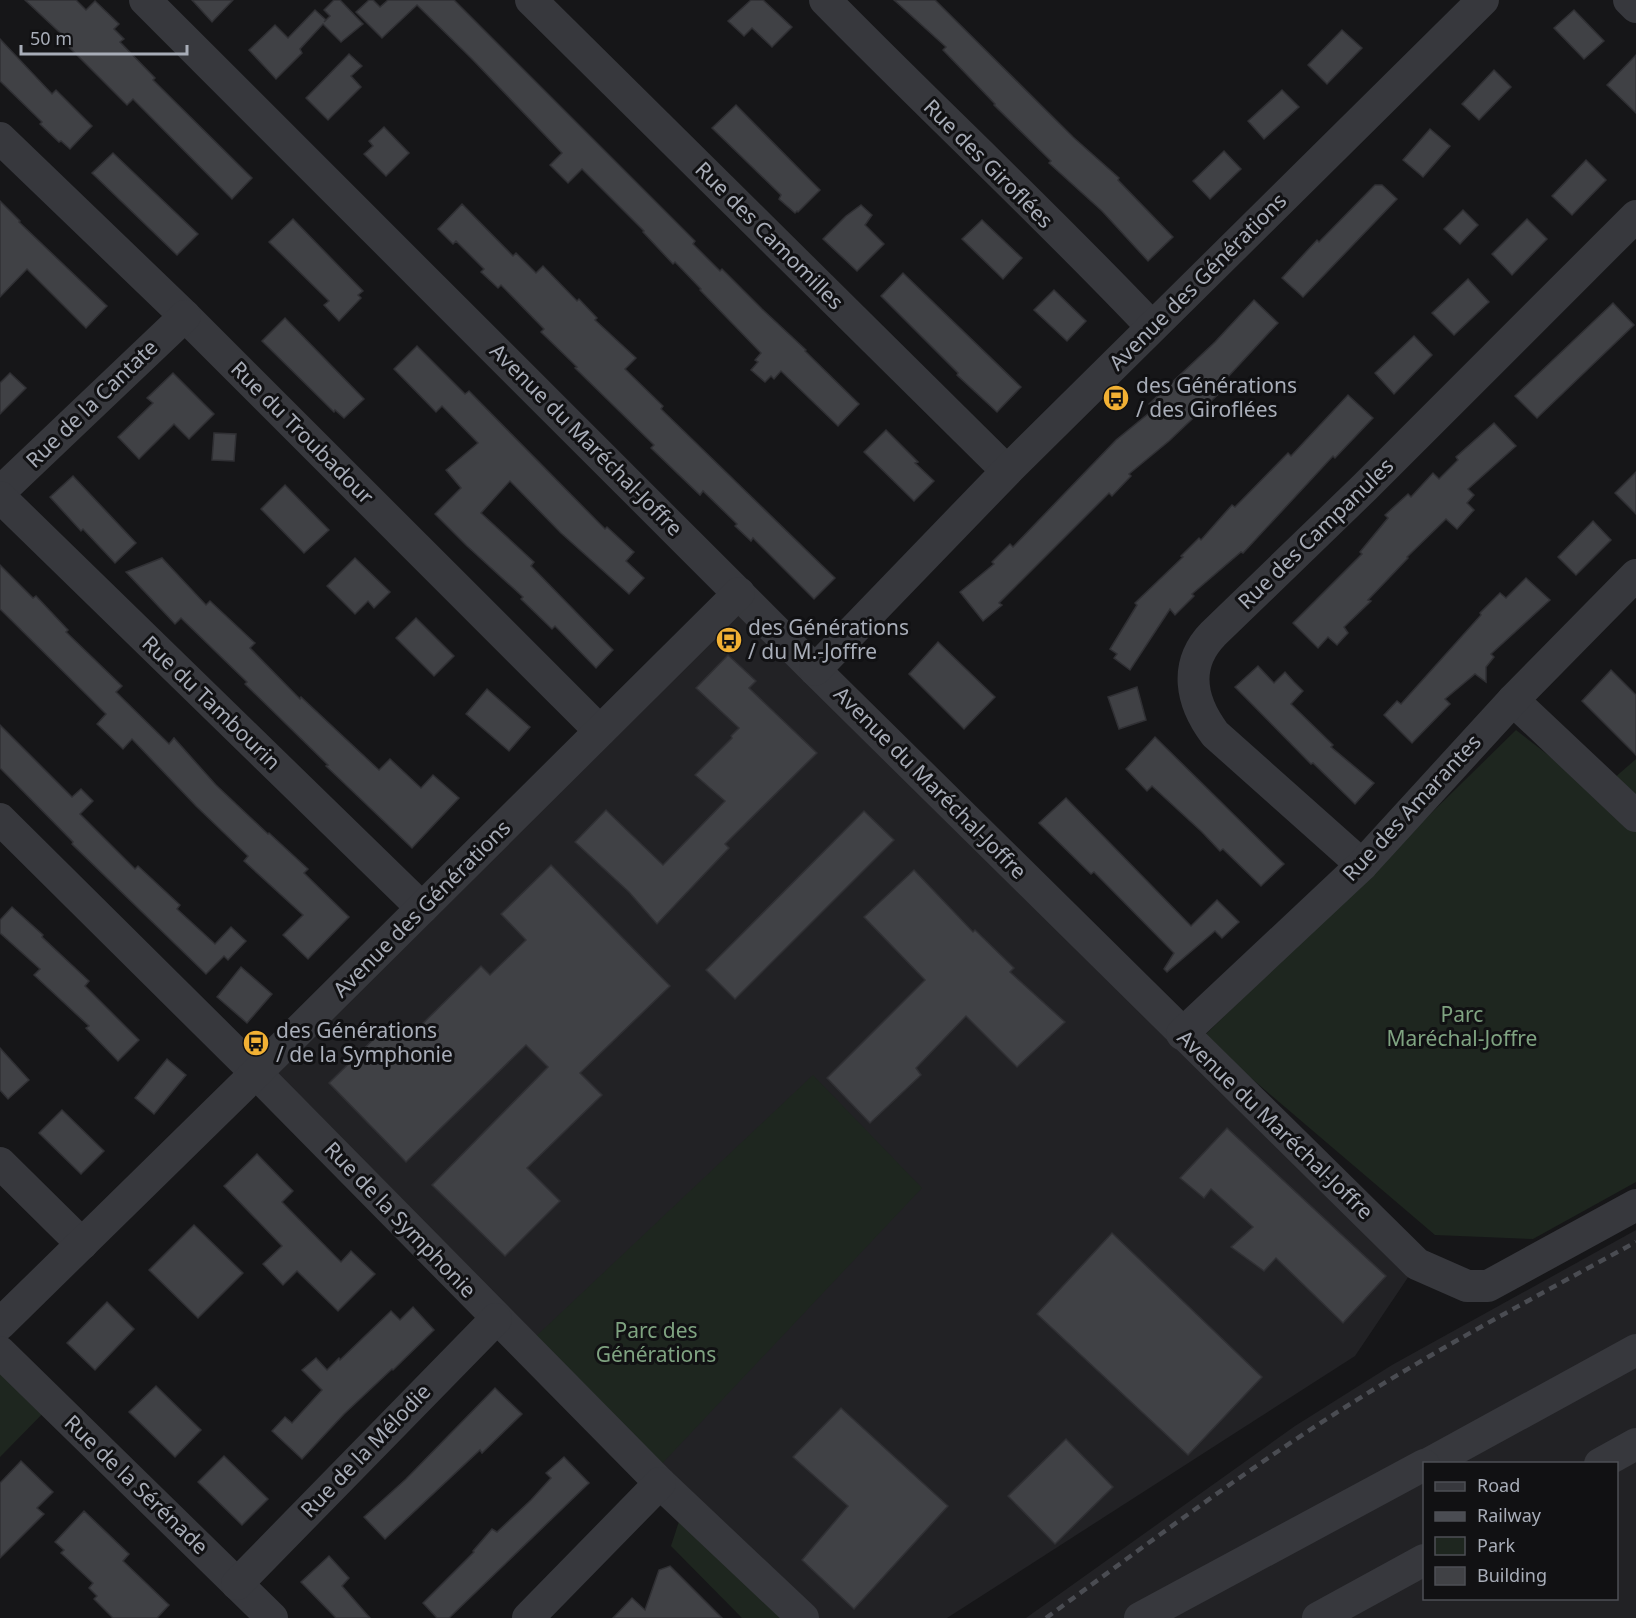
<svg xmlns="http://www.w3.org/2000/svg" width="1636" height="1618" font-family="'Noto Sans',sans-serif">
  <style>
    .built { fill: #222225; fill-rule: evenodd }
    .green { fill: #1e261f }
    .building { fill: #404145; stroke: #303034; stroke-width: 1.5 }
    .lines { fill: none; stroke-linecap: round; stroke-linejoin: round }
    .minor { stroke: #37383d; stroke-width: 32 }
    .rail { stroke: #4a4c52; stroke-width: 4.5; stroke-dasharray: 8 6; stroke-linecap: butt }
    .labels { text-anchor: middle; stroke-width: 6; stroke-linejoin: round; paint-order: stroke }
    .street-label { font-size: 21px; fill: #a8adb8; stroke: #111113 }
    .poi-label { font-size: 21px; fill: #a8adb8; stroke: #111113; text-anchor: start }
    .park-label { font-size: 21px; fill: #7fa381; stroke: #111113 }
  </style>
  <rect width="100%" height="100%" fill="#161618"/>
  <g class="built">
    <path d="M739 593 1417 1264 1355 1356 947 1618H814L256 1073Z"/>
    <path d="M1636 1230V1618H1026L1295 1426 1392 1365ZM1424 1464H1616V1598H1424Z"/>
  </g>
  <g class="green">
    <path d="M1516 730 1597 793 1636 759V1182L1533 1239 1435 1235 1203 1037Z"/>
    <path d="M813 1075 922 1188 657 1469 529 1343Z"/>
    <path d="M0 1352 52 1404 0 1457Z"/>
    <path d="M684 1506 803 1618H742L671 1546Z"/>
  </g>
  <g class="building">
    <path d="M25 0H76L86 10 95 1 119 24 114 29 124 39 120 42 155 78 153 80 252 178 232 199 133 99 127 105 69 47 72 44Z"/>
    <path d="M192 0H233L212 22Z"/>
    <path d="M334 0H340L363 24 341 42 323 24 300 49 302 53 276 79 249 50 275 25 288 38 315 10 326 20 324 22 330 16 324 10Z"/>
    <path d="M369 0H373L380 7 388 0H454L695 241 693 244 720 271 722 269 762 309 806 350 805 351 859 404 838 426 781 371 774 379 771 376 765 382 751 370 758 362 755 360 761 353 700 290 701 289 675 262 673 264 643 232 644 231 582 169 568 183 550 165 562 153 472 59 417 5 382 38 356 12Z"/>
    <path d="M751 0H763L792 27 772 47 752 28 744 36 728 21Z"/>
    <path d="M894 0H935L1073 137 1119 178 1118 180 1173 237 1148 261 1102 211 1049 163 1051 161 994 105 995 104 943 50 946 47Z"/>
    <path d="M1574 10 1604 41 1584 59 1554 28Z"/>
    <path d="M1342 30 1362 48 1327 84 1308 65Z"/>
    <path d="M0 39 52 94 56 90 92 126 70 149 61 141 59 142 40 124 42 122 0 81Z"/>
    <path d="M349 54 362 66 351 76 361 87 328 120 306 98Z"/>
    <path d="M1636 55V113L1607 85Z"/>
    <path d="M1494 70 1511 87 1479 120 1462 104Z"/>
    <path d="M1282 90 1299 107 1264 139 1248 121Z"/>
    <path d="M736 105 820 190 798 212 797 211 795 213 779 199 781 195 712 128Z"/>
    <path d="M384 127 409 153 386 176 364 154 373 146 369 141Z"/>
    <path d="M1430 129 1450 146 1423 177 1403 160Z"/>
    <path d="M1224 151 1241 169 1210 199 1193 181Z"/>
    <path d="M113 153 198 234 177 255 92 173Z"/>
    <path d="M1586 160 1606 180 1572 215 1552 196Z"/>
    <path d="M1375 185H1382L1397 199 1303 297 1282 278 1317 240 1319 242Z"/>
    <path d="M0 201 20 221 19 222 107 306 86 328 27 269 0 297Z"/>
    <path d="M462 204 513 256 516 253 536 273 543 266 577 301 579 299 597 318 595 320 636 358 625 369 663 406 661 409 835 578 814 599 753 538 751 541 735 526 737 524 703 491 700 495 651 448 654 445 575 368 577 367 541 332 544 329 501 285 498 288 481 272 484 269 456 241 453 244 438 229Z"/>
    <path d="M861 205 872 215 865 225 884 244 857 271 823 239 846 216Z"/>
    <path d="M1463 210 1478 225 1460 244 1444 229Z"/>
    <path d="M293 219 363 291 358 295 361 298 339 321 324 305 329 301 269 242Z"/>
    <path d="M1527 219 1547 239 1512 275 1492 254Z"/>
    <path d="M982 220 1022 258 1003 279 962 239Z"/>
    <path d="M903 273 1021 387 997 412 957 375 958 373 881 296Z"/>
    <path d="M1468 279 1489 302 1454 335 1432 313Z"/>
    <path d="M1054 290 1086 321 1067 341 1034 310Z"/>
    <path d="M1254 300 1278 323 1226 379 1230 383 1169 441 1129 474 1131 476 1112 496 1109 493 999 603 1002 605 983 621 960 592 994 564 992 562 1010 544 1013 547 1116 440 1154 409 1149 404 1215 342Z"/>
    <path d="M1613 303 1634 325 1537 418 1515 396Z"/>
    <path d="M285 318 364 399 344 418 335 410 334 412 262 341Z"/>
    <path d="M1414 336 1432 355 1394 394 1375 373Z"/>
    <path d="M417 346 465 394 469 391 605 529 607 527 634 552 626 561 644 578 629 594 561 533 510 481 481 513 534 562 531 566 613 650 596 668 555 626 552 629 521 599 523 597 467 546 435 514 461 488 446 470 478 443 442 406 436 412 394 369Z"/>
    <path d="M10 373 26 388 0 414V383Z"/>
    <path d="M173 373 214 414 189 439 174 424 139 459 118 437 153 403 147 398Z"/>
    <path d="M1348 395 1373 418 1335 458 1333 456 1243 553 1241 552 1192 594 1194 596 1175 615 1170 609 1130 670 1114 658 1117 654 1110 649 1137 605 1135 603 1183 557 1181 556 1199 538 1201 540 1232 505 1235 507 1288 453 1291 456Z"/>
    <path d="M1494 423 1516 446 1468 489 1474 495 1467 503 1474 510 1457 529 1446 519 1407 557 1408 558 1368 600 1371 601 1344 627 1348 633 1337 645 1328 637 1318 648 1293 623 1362 554 1360 552 1388 518 1385 515 1408 494 1411 497 1433 473 1439 479 1458 460 1456 457Z"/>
    <path d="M886 430 918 462 915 463 934 481 914 501 864 452Z"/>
    <path d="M214 433 236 434 234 461 212 460Z"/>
    <path d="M1636 472V514L1615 493Z"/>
    <path d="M73 476 136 543 115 563 83 529 81 531 50 497Z"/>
    <path d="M285 485 329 530 304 553 261 509Z"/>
    <path d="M1593 521 1611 540 1576 575 1558 557Z"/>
    <path d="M162 558 206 605 210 601 255 643 250 648 300 699 301 697 379 770 390 759 421 788 433 775 459 798 412 848 326 766 328 765 245 684 247 682 181 618 175 624 126 572Z"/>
    <path d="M355 558 390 592 374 608 368 601 355 614 327 586Z"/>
    <path d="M0 565 33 598 36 596 68 630 66 632 122 686 116 692 169 744 174 738 216 785 268 834 269 833 308 869 304 873 349 917 308 959 283 935 303 915 244 861 248 856 196 806 132 739 123 749 97 724 106 714 0 609Z"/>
    <path d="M1526 578 1550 600 1491 654 1494 657 1486 667V682L1475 674 1445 699 1450 704 1412 743 1384 715 1397 701 1401 704 1481 615 1480 613 1500 593 1506 598Z"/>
    <path d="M416 618 454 656 434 676 396 638Z"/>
    <path d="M938 642 995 697 964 729 909 674Z"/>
    <path d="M728 655 756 681 749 688 817 753 725 844 729 848 657 924 629 892 575 842 606 810 663 865 725 801 695 775 732 738 731 736 739 728 696 688Z"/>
    <path d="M1258 666 1274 683 1285 672 1294 682 1303 691 1291 704 1333 745 1331 747 1374 783 1355 804 1313 763 1311 764 1235 687Z"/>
    <path d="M1611 670 1636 695V755L1582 701Z"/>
    <path d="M1137 687 1146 720 1119 729 1108 697Z"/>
    <path d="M487 689 530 727 509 751 466 714Z"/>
    <path d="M0 725 72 797 81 789 93 801 80 814 135 869 138 866 180 905 177 909 215 944 231 927 246 941 228 960 224 956 206 974 72 844 73 842 0 768Z"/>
    <path d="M1155 737 1284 864 1261 886 1223 849 1220 851 1202 832 1152 786 1147 791 1126 769Z"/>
    <path d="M1066 798 1191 926 1217 900 1239 922 1222 938 1215 931 1167 972 1164 969 1174 953 1094 872 1091 874 1039 823Z"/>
    <path d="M864 811 894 840 735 999 706 970Z"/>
    <path d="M551 865 670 986 580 1073 602 1095 527 1168 560 1201 505 1256 432 1185 548 1067 526 1045 406 1162 329 1083 392 1021 408 1038 481 966 490 975 526 940 501 914Z"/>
    <path d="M914 870 973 932 975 930 1014 968 1010 972 1065 1022 1017 1067 966 1016 916 1068 921 1075 870 1123 827 1078 925 980 864 917Z"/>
    <path d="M12 907 43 935 42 937 89 981 85 986 139 1040 118 1061 86 1028 89 1026 34 975 40 969 0 933V920Z"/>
    <path d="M241 967 272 994 247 1023 217 997Z"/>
    <path d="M0 1048 29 1080 8 1099 0 1090Z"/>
    <path d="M167 1059 186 1075 154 1114 135 1098Z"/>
    <path d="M62 1110 104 1151 81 1174 39 1133Z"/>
    <path d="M1227 1128 1386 1276 1343 1323 1276 1258 1264 1271 1231 1247 1253 1227 1211 1189 1204 1198 1180 1178Z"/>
    <path d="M257 1154 293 1191 282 1202 341 1262 351 1251 375 1274 338 1311 297 1271 283 1285 263 1264 282 1246 224 1186Z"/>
    <path d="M194 1225 243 1273 198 1318 149 1270Z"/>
    <path d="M1112 1233 1262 1377 1188 1455 1037 1314Z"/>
    <path d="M107 1302 134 1329 95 1370 67 1343Z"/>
    <path d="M413 1307 434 1330 393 1370 392 1369 344 1414 302 1459 272 1431 285 1417 292 1423 322 1390 302 1370 316 1358 327 1370 339 1358 340 1360 391 1311 400 1320Z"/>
    <path d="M156 1386 201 1430 175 1457 129 1412Z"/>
    <path d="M495 1388 522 1414 482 1453 480 1450 385 1539 364 1517 406 1479Z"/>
    <path d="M841 1408 948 1506 854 1609 802 1560 848 1506 793 1457Z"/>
    <path d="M1066 1439 1113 1487 1055 1544 1008 1496Z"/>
    <path d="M224 1456 268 1499 242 1525 198 1482Z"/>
    <path d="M564 1457 589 1483 449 1618H437L423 1603 474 1552 473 1551 492 1529 497 1532 531 1500 551 1478 546 1473Z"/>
    <path d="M21 1461 53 1492 37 1508 44 1514 0 1558V1483Z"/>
    <path d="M84 1511 129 1554 123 1561 169 1605 157 1618H113L94 1599 97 1596 89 1588 93 1583 61 1553 64 1550 55 1542Z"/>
    <path d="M329 1556 349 1578 342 1586 370 1618H336L301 1582Z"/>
    <path d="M670 1566 722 1618H613L632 1598 645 1610 659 1570Z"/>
  </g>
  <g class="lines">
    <g class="minor">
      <path d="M145 0 815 670 1417 1264 1467 1286H1488L1636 1205"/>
      <path d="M531 0 1007 471"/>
      <path d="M825 0C933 110 1046 215 1152 327"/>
      <path d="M1629 0 1636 7"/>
      <path d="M0 138 185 316 600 731"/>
      <path d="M0 492 185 316"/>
      <path d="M0 497 422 908"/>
      <path d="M815 670 1007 471 1483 0"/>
      <path d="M1513 700 1636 816"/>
      <path d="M0 819 256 1073 660 1483 803 1618"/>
      <path d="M1362 865 1215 734C1191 702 1183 665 1213 634L1365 487 1636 216"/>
      <path d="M1182 1034 1362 865 1513 700 1636 575"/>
      <path d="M0 1163 82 1244"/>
      <path d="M0 1324 256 1073 739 593"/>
      <path d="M0 1352 272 1618"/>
      <path d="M1428 1464 1636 1350"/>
      <path d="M1600 1464 1636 1444"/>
      <path d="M237 1584 496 1319"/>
      <path d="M528 1618 660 1483"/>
      <path d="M1140 1618 1424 1465"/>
      <path d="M1318 1618 1424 1560"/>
    </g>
    <path class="rail" d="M1046 1618C1142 1548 1236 1477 1336 1413 1433 1351 1535 1297 1636 1242"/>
  </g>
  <defs>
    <symbol id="bus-disc" viewBox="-11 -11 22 22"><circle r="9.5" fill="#f2b134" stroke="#111113"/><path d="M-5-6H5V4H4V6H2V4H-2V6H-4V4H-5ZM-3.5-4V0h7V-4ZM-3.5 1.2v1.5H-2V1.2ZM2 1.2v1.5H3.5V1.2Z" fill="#111"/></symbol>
  </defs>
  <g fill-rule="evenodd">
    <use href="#bus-disc" x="1101" y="383" width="30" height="30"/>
    <use href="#bus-disc" x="714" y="625" width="30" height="30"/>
    <use href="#bus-disc" x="241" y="1028" width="30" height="30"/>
  </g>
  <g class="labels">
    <g class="street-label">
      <text transform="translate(988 164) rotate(45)" y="7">Rue des Giroflées</text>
      <text transform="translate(769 236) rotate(45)" y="7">Rue des Camomilles</text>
      <text transform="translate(1198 282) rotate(-45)" y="7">Avenue des Générations</text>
      <text transform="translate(92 404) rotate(-44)" y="7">Rue de la Cantate</text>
      <text transform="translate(302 433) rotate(45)" y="7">Rue du Troubadour</text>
      <text transform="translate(586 440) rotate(45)" y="7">Avenue du Maréchal-Joffre</text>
      <text transform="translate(1316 534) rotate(-44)" y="7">Rue des Campanules</text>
      <text transform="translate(211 703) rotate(44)" y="7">Rue du Tambourin</text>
      <text transform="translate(930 783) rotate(45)" y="7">Avenue du Maréchal-Joffre</text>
      <text transform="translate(1412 808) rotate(-47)" y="7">Rue des Amarantes</text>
      <text transform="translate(422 909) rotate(-45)" y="7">Avenue des Générations</text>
      <text transform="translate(1275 1125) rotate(44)" y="7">Avenue du Maréchal-Joffre</text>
      <text transform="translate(400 1220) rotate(46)" y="7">Rue de la Symphonie</text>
      <text transform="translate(366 1451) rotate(-46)" y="7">Rue de la Mélodie</text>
      <text transform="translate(136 1485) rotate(44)" y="7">Rue de la Sérénade</text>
    </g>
    <g class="poi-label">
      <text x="1136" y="393">des Générations<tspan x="1136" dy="24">/ des Giroflées</tspan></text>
      <text x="748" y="635">des Générations<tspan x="748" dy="24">/ du M.-Joffre</tspan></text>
      <text x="276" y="1038">des Générations<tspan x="276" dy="24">/ de la Symphonie</tspan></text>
    </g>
    <g class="park-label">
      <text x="1462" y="1022">Parc<tspan x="1462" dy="24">Maréchal-Joffre</tspan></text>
      <text x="656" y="1338">Parc des<tspan x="656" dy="24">Générations</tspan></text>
    </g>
  </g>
  <rect x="1423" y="1462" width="195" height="138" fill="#111113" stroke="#4d4f55" stroke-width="1.5"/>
  <rect x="1435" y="1482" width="30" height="9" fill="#37383d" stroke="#4d4f55" stroke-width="1.5"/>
  <text x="1477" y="1492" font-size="18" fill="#a8adb8">Road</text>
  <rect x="1435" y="1512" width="30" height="9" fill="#4a4c52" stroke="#4d4f55" stroke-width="1.5"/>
  <text x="1477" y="1522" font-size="18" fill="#a8adb8">Railway</text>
  <rect x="1435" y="1537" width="30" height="18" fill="#1e261f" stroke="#4d4f55" stroke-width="1.5"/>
  <text x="1477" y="1552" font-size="18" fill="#a8adb8">Park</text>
  <rect x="1435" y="1567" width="30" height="18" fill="#404145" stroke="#4d4f55" stroke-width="1.5"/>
  <text x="1477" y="1582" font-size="18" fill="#a8adb8">Building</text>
  <path d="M21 45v9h166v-9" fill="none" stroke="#a8adb8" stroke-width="3"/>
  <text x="30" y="45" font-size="18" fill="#a8adb8" stroke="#111113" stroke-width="4.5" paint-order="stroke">50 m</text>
</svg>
